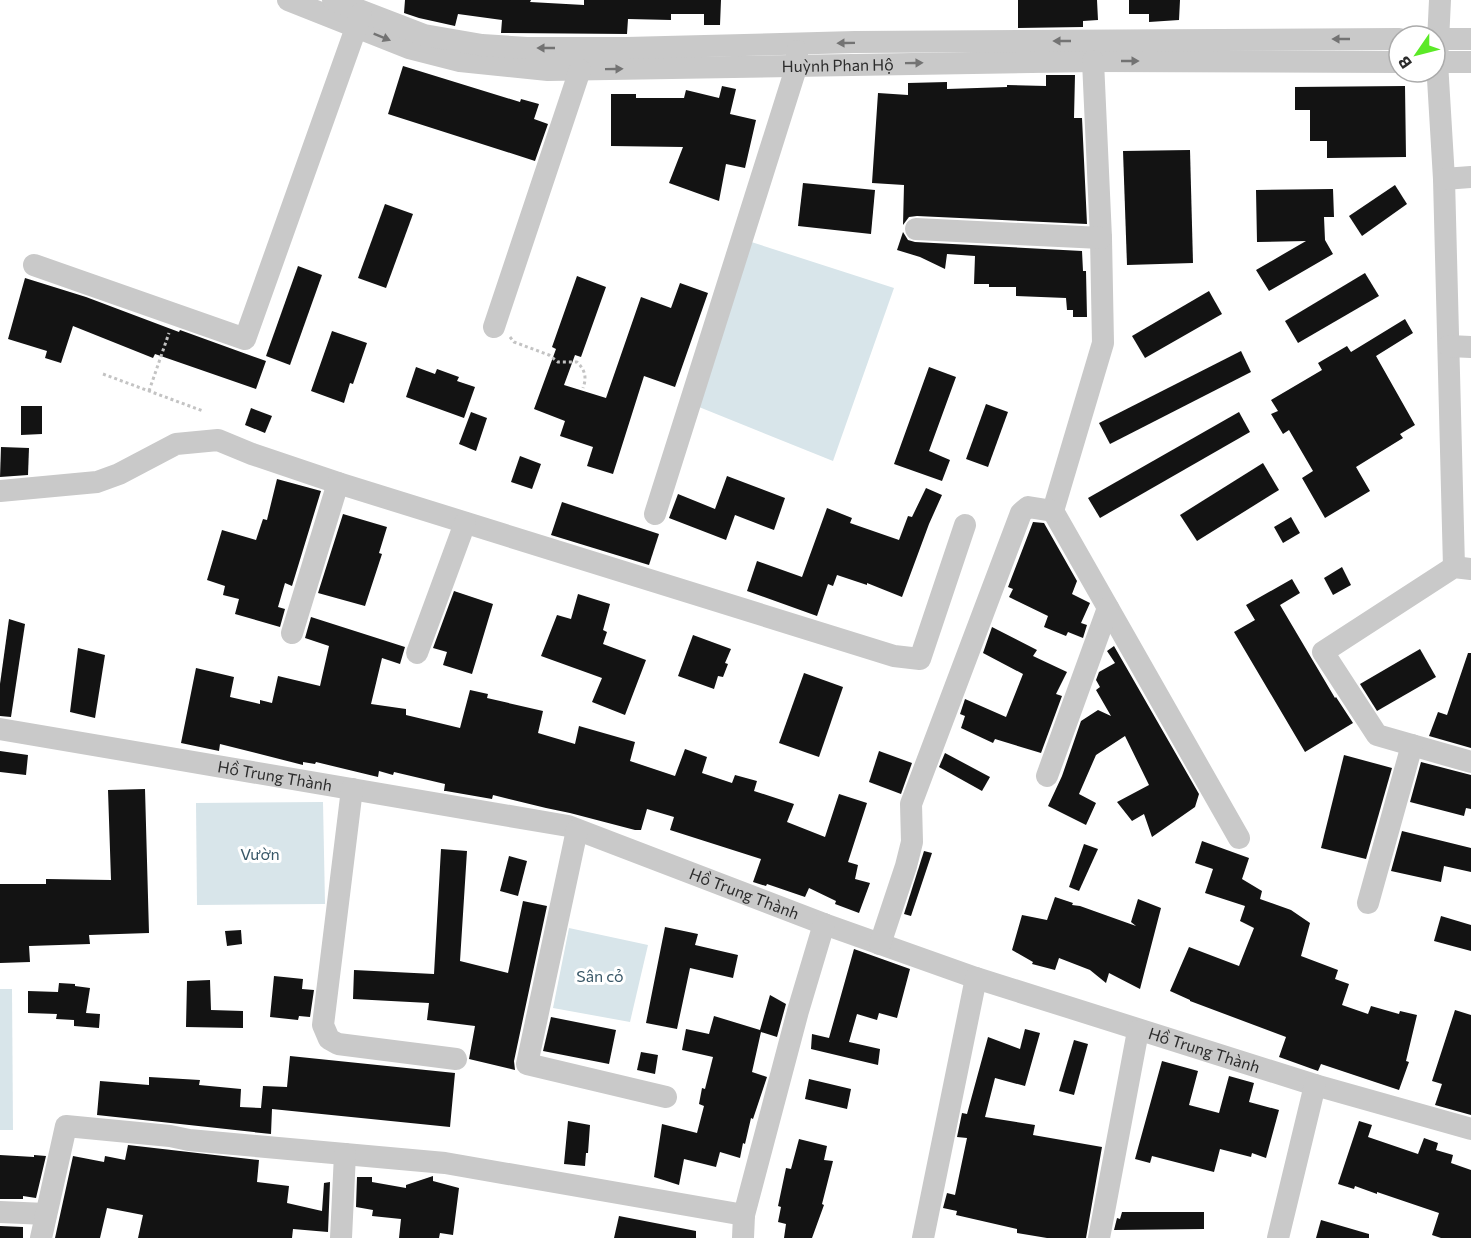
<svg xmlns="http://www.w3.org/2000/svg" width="1471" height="1238" font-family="Commissioner,sans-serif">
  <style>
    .green { fill: #d8e5ea }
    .building { fill: #131313 }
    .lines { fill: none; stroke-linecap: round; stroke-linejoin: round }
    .path { stroke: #c3c3c3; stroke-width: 3; stroke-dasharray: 3 3; stroke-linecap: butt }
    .minor { stroke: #c9c9c9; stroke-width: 22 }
    .oneway { fill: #737373 }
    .labels { text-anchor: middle; stroke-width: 6; stroke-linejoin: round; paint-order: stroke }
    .street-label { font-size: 16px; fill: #2c2c2c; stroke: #fff }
    .park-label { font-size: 16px; fill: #395868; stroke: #fff }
  </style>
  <rect width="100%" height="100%" fill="#fff"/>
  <g class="green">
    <path d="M745 240 894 288 833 461 694 405Z"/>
    <path d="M323 802 325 904 197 905 196 803Z"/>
    <path d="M569 928 648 945 630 1022 553 1008Z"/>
    <path d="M0 989H12L13 1130H0Z"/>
  </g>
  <g class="building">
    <path d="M405 0H531L530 2 584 5V0H721L720 25H704V14H671V20L628 19 627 34 501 33 502 20 458 14 455 26 419 18 404 13Z"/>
    <path d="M1018 0H1097L1098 20 1083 21V27L1018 28Z"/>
    <path d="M1129 0H1180L1179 20 1149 22V14H1129Z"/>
    <path d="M403 66 520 102 521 99 539 104 534 119 548 124 535 161 388 114Z"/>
    <path d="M1046 75H1075L1074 118H1082L1087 224 917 216 909 217 903 225 904 185 872 183 878 93 908 95V83L947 82V89L1007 87V85L1046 86Z"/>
    <path d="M722 86 736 89 730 114 756 120 745 168 726 164 719 201 669 183 683 147 611 146V94H636V98H684L686 90 719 98Z"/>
    <path d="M1405 86 1406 157 1327 158V141H1310V110H1295V87Z"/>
    <path d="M1190 150 1193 263 1127 265 1123 151Z"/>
    <path d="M803 183 875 190 871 234 798 226Z"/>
    <path d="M1395 185 1407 204 1362 236 1349 216Z"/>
    <path d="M1333 189 1334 217H1324L1325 240 1333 254 1269 291 1256 270 1306 241 1257 242 1256 190Z"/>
    <path d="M385 204 413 214 386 288 358 278Z"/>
    <path d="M903 232 908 240 915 242 1082 251 1083 271H1086L1087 317H1073V310H1067L1066 298 1016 296V287H989V284H974L975 256 947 254 945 269 920 257 897 250Z"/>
    <path d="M298 266 322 275 290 365 266 356Z"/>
    <path d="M1365 273 1379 296 1298 343 1285 321Z"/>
    <path d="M577 276 606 287 581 357 575 355 564 385 606 398 641 297 671 308 680 283 708 293 675 387 644 376 613 474 587 466 593 447 560 436 565 421 534 409 556 349 552 347Z"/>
    <path d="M25 278 86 297 179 332 180 330 266 361 256 389 155 354 153 358 73 326 61 363 45 358 47 351 8 339Z"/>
    <path d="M1209 291 1222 314 1145 358 1132 336Z"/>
    <path d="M1405 319 1413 333 1376 356 1415 425 1400 434 1403 438 1356 467 1370 491 1325 518 1302 478 1313 471 1289 430 1283 434 1271 414 1278 411 1271 400 1322 370 1318 363 1347 346 1351 352Z"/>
    <path d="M332 331 367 343 353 384 350 383 344 403 311 391Z"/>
    <path d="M1241 351 1251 372 1110 444 1099 423Z"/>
    <path d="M416 367 435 374 437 369 459 377 457 381 475 387 464 418 406 397Z"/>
    <path d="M929 367 956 377 929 451 950 460 942 481 894 464Z"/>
    <path d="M986 404 1008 412 988 467 966 459Z"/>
    <path d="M21 406H42V434L21 435Z"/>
    <path d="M251 408 272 416 265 433 245 425Z"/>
    <path d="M471 412 487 418 476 451 459 444Z"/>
    <path d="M1239 412 1250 432 1100 518 1088 498Z"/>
    <path d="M1 447 29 448 28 475 0 477Z"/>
    <path d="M520 456 541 464 532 489 511 482Z"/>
    <path d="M1263 463 1279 490 1197 541 1180 515Z"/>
    <path d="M727 476 785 498 774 530 735 515 726 540 669 518 678 494 715 509Z"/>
    <path d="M277 479 321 491 292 586 285 583 278 607 285 609 280 627 235 614 239 599 223 595 225 586 207 580 222 530 256 540 263 519 267 520Z"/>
    <path d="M926 488 942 495 929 524 902 597 867 583V585L837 575 833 586 828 584 817 616 747 591 757 561 802 577 827 508 852 518 850 523 899 540 908 516 912 517Z"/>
    <path d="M562 502 659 534 649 565 551 535Z"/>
    <path d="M343 514 387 527 379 553 382 554 365 606 318 593Z"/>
    <path d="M1291 517 1300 533 1283 543 1274 527Z"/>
    <path d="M1033 522 1044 523 1077 581 1072 594 1090 603 1081 623 1087 625 1083 638 1068 632 1066 636 1044 627 1048 616 1009 597 1013 589 1008 587Z"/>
    <path d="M1342 567 1351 585 1333 595 1324 578Z"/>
    <path d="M1292 579 1300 593 1280 605 1335 698 1336 697 1353 723 1305 752 1234 632 1255 620 1246 605Z"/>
    <path d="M454 591 493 604 472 674 443 665 447 652 433 648Z"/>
    <path d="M578 594 610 604 603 630 607 632 603 644 646 660 625 715 592 702 602 678 541 656 557 615 571 619Z"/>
    <path d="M311 617 405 647 400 664 382 658 371 704 406 709V715L460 728 470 690 488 694 487 698 543 711 538 733 575 744 579 726 635 742 630 761 675 776 685 749 707 757 702 773 732 783 735 775 757 781 754 791 794 804 787 822 825 837 839 794 867 803 848 862 858 865 855 879 870 883 859 913 835 904 836 901 809 888 805 897 767 884 766 886 753 882 761 859 670 830 674 817 647 809 641 830H635L570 813 546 808 493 795 492 799 446 791H444L445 784 394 772 393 775 379 771 378 777 316 762 315 764 303 762V765L220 744 219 751 181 743 196 668 234 677 230 697 260 704V700L272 703 278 676 320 686 329 646 305 638Z"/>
    <path d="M9 619 25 624 11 717 0 716V684Z"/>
    <path d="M992 627 1037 650 1033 656 1067 672 1056 694 1062 696 1041 753 995 739 993 743 961 728 965 716 960 714 965 699 1006 717 1023 674 983 653Z"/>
    <path d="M693 635 731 649 725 663 728 664 723 677 718 676 714 689 678 676Z"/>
    <path d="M1114 646 1199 794 1195 807 1152 837 1144 814 1132 821 1117 802 1149 785 1125 736 1096 755 1079 794 1096 803 1086 825 1048 806 1062 776 1081 721 1098 710 1111 716 1096 690 1100 687 1096 680 1099 672 1115 663 1107 651Z"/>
    <path d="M78 648 105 655 95 718 70 712Z"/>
    <path d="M1420 649 1436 677 1377 711 1360 684Z"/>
    <path d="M1468 653H1471V748L1429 736 1438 712 1447 715Z"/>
    <path d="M804 673 843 687 819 757 779 743Z"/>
    <path d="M0 751 28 755 26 775 0 772Z"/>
    <path d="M879 751 912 763 901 794 869 782Z"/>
    <path d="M945 753 990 777 982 791 939 767Z"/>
    <path d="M1344 755 1392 768 1366 859 1321 848Z"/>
    <path d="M1421 762 1471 775V809L1466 808 1464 816 1410 802Z"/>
    <path d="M145 789 149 933 89 935 90 944 29 946 30 962 0 963V884H46V879L111 880 108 790Z"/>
    <path d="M1402 831 1471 848V872L1444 866 1441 882 1391 871Z"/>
    <path d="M1202 841 1249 858 1242 879 1262 891 1260 899 1291 910 1310 923 1301 956 1338 970 1335 979 1349 984 1342 1005 1368 1014 1371 1006 1399 1014 1400 1011 1417 1015 1406 1061 1409 1062 1399 1090 1321 1064 1318 1071 1279 1057 1286 1037 1190 1001V1000L1170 991 1189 947 1239 966 1254 928 1240 921 1245 906 1205 893 1213 869 1195 863Z"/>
    <path d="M1084 844 1098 849 1079 891 1069 887Z"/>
    <path d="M441 849 467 851 460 961 508 973 523 901 547 906 514 1061 515 1070 469 1059 475 1026 427 1020 429 1003 353 999 354 970 434 974Z"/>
    <path d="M924 851 932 853 911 916 904 914Z"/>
    <path d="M509 856 527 861 518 896 500 891Z"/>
    <path d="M1055 897 1073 903 1072 905 1080 906 1136 926 1131 922 1138 899 1161 908 1140 989 1109 973 1106 983 1090 970 1059 958 1055 970 1032 964 1033 962 1012 950 1022 915 1047 920Z"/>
    <path d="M1441 916 1471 925V951L1434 941Z"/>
    <path d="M665 927 698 934 695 945 738 955 733 978 690 968 677 1029 646 1023Z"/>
    <path d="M241 930 242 944 227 946 225 931Z"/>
    <path d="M854 949 910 969 897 1018 879 1013 877 1020 857 1014 849 1042 880 1049 878 1065 811 1049 812 1034 829 1038Z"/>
    <path d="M274 976 303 979 302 989 314 990 310 1017 299 1016 298 1020 270 1017Z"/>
    <path d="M210 980 211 1010 243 1011V1028L186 1027 187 981Z"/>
    <path d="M59 983 75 984V986L90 988 86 1013 100 1014 99 1028 74 1026V1020L56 1019 57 1014 28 1013V991L58 992Z"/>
    <path d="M770 995 786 1004 777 1037 761 1032 752 1072 767 1077 753 1119 751 1118 745 1144 743 1143 740 1158 720 1152 716 1167 684 1159 679 1185 654 1177 662 1124 697 1133 704 1106 699 1104 702 1088 705 1089 713 1057 682 1050 686 1029 709 1034 714 1016 760 1030Z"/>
    <path d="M1455 1010 1471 1015V1115L1435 1105 1442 1084 1432 1081Z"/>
    <path d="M551 1017 616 1030 609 1064 543 1051Z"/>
    <path d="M1025 1029 1040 1033 1025 1086 995 1078 985 1117 1035 1125 1033 1135 1102 1147 1086 1238H1047L1017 1233V1229L956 1215 957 1211 943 1208 947 1193 955 1195 967 1138 957 1137 962 1113 967 1114 988 1037 1020 1049Z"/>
    <path d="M1074 1040 1088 1044 1074 1095 1059 1091Z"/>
    <path d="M641 1052 658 1055 655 1074 637 1070Z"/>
    <path d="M290 1056 455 1073 450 1127 272 1109 271 1134 97 1115 100 1081 149 1085V1077L200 1080 199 1085 241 1089 240 1107 261 1108 263 1086 287 1087Z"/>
    <path d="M1162 1061 1198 1071 1189 1105 1219 1113 1229 1076 1254 1083 1249 1102 1279 1110 1266 1158 1252 1153 1251 1157 1220 1149 1214 1172 1152 1156 1150 1163 1135 1159Z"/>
    <path d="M809 1079 851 1089 847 1109 805 1099Z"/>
    <path d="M568 1121 590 1125 588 1153H586L585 1166 564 1164Z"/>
    <path d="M1359 1121 1372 1125 1368 1137 1418 1154 1424 1138 1438 1143 1436 1150 1453 1155 1451 1163 1471 1170V1238H1441L1432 1235 1439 1213 1377 1192V1194L1355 1186 1354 1189 1338 1184Z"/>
    <path d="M799 1139 827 1146 824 1160 833 1161 822 1204 824 1205 812 1238H784L786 1224 778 1222 781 1207 778 1206 786 1168 791 1169Z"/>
    <path d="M128 1145 259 1160 257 1182 289 1186 287 1203 322 1211 324 1183 330 1182 328 1232 293 1229 292 1238H138L143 1215 107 1208 100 1238H55L73 1156 104 1162 105 1156 125 1160Z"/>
    <path d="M0 1155 34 1157V1155L46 1156 36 1198 23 1196V1199H0Z"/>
    <path d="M433 1176V1181L459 1188 453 1235 440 1233 439 1238H399L401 1219 372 1216 373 1210 356 1207 357 1177H372V1182L406 1188V1185Z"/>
    <path d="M1122 1212H1204V1229L1114 1230 1117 1218 1120 1219Z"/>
    <path d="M619 1216 696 1231V1238H614Z"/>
    <path d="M1321 1220 1369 1234V1238H1316Z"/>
    <path d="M0 1226 23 1227V1238H0Z"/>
  </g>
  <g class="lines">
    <g class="path">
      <path d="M510 337 514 342 549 355 558 362H577C585 370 587 377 583 388"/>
      <path d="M103 374 203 411"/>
      <path d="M149 391 169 333"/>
    </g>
    <g class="minor">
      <path id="s1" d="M288 0 409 48 460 61 548 70 1093 61 1399 62"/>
      <path d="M333 0 424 35 482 45 527 48H626L855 42 1399 39"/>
      <path d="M1440 0 1437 62 1444 179 1454 567"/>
      <path d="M1435 39H1471"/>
      <path d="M1093 61 1101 238 1103 343 1053 511 1239 838"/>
      <path d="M1435 62H1471"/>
      <path d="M1444 179 1471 177"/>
      <path d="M916 229 1101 238"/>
      <path d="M34 265 245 339 361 14"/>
      <path d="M494 327 580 70"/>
      <path d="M1449 346 1471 347"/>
      <path d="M0 491 97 482 119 474 176 444 218 440 252 454 338 483 894 656 920 659 965 525"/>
      <path d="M655 514 797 65V51"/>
      <path d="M1471 569 1454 567 1323 652 1377 735 1471 762"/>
      <path d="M292 633 338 483"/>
      <path d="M417 653 465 523"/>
      <path id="s2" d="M0 729 568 826 824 924 976 978 1315 1085 1471 1129"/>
      <path d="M1047 776 1108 608"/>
      <path d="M352 789 323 1025 329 1039 338 1044 456 1059"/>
      <path d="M577 830 527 1064 666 1097"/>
      <path d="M1368 903 1412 745"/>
      <path d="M880 944 906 866 912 842 911 804 1021 513 1028 507 1053 511"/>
      <path d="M0 1212 46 1214"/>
      <path d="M41 1238 66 1126 170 1136 189 1140 445 1163 744 1215"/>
      <path d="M341 1238 345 1154"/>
      <path d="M743 1238 744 1215 798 1011 824 924"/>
      <path d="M923 1238 976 978"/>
      <path d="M1099 1238 1138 1031"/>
      <path d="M1278 1238 1315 1085"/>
    </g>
  </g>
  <defs><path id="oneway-solid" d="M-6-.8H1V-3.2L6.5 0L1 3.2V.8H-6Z" transform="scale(1.5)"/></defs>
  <g class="oneway">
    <use href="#oneway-solid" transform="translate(382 37) rotate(22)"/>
    <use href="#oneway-solid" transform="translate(1341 39) rotate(180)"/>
    <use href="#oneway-solid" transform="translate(1062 41) rotate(180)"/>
    <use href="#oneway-solid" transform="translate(846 43) rotate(179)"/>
    <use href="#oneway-solid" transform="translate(546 48) rotate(180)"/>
    <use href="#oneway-solid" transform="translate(1130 61)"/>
    <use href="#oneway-solid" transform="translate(914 63) rotate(-1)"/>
    <use href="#oneway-solid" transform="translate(614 69) rotate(-1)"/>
  </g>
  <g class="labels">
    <g class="street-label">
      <text dy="6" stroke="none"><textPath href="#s1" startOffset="561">Huỳnh Phan Hộ</textPath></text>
      <text dy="6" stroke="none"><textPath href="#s2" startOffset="279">Hồ Trung Thành</textPath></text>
      <text dy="6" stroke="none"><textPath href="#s2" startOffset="765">Hồ Trung Thành</textPath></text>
      <text dy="6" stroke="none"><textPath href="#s2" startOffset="1251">Hồ Trung Thành</textPath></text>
    </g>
    <g class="park-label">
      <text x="260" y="860">Vườn</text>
      <text x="600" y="982">Sân cỏ</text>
    </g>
  </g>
  <g transform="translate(1417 54) rotate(235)"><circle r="28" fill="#ffffff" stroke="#ababab" stroke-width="1.5"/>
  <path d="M0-4.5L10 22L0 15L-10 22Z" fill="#5be927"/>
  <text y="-9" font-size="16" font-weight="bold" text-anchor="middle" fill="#2c2c2c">B</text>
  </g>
</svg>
